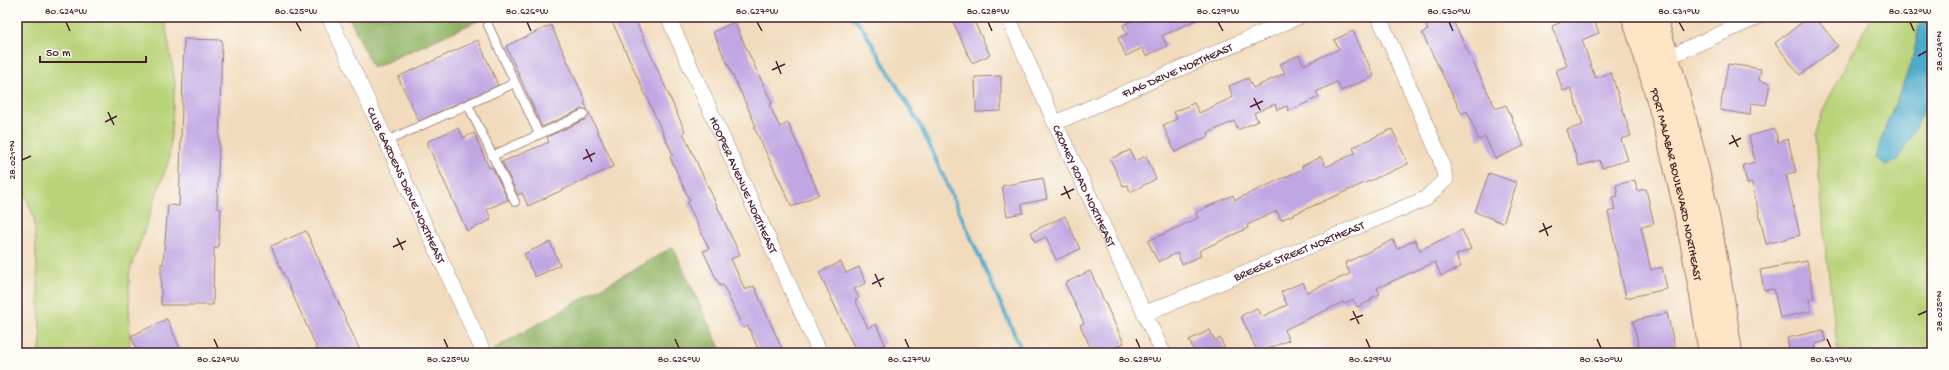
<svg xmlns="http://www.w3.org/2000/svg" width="1949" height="370" font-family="'Gochi Hand',sans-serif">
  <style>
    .green { fill: #b9d378; stroke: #827952 }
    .forest { fill: #92b568; stroke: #6e6a4a }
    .water { fill: #4daccc; stroke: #4c667c }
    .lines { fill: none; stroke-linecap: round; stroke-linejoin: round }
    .stream { stroke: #4daccc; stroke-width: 4 }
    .building { fill: #bfa7e3 }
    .lane-casing { stroke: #9e7d74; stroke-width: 10 }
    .street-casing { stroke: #9e7d74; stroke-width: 16 }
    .secondary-casing { stroke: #9e7d74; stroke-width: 24 }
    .lane { stroke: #fff; stroke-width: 8 }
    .street { stroke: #fff; stroke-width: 15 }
    .secondary { stroke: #fde5c5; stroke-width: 22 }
    .ticks { fill: none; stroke: #4a1f2b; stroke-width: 1.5 }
    .labels { text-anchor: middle; stroke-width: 4; stroke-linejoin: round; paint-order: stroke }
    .street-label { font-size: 12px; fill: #4a1f2b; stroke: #fdfcf7 }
    .neatline { fill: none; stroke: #4a1f2b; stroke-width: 1.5 }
    .ticks-label { font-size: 10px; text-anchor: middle; fill: #4a1f2b }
  </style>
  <rect width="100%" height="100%" fill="#fdfcf7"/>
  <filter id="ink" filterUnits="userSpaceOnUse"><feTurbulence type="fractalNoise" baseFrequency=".025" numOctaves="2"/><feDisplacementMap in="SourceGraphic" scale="8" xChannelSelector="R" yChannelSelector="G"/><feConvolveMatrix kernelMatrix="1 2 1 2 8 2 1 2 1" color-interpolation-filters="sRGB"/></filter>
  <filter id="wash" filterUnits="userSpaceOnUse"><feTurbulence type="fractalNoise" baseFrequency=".012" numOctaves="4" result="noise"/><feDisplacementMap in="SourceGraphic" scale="16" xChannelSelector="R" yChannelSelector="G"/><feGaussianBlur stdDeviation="0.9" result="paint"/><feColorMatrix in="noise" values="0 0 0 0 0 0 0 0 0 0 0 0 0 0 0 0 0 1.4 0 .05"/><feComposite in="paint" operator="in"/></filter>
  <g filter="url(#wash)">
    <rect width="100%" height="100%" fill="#f2dbbc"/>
    <g class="green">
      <path d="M17 17H164L175 81 169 159 129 274 130 353H39L41 341 34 218 17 172Z"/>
      <path d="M1871 17H1922C1917 30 1917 43 1913 56 1903 91 1884 123 1876 158L1922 115 1932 88V353H1838L1821 207 1816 133 1824 108Z"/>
    </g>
    <g class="forest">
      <path d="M349 17H486L373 68Z"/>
      <path d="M673 247 722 353H496L494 349Z"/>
    </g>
    <path class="water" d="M1922 17H1932V88L1922 115 1898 160 1886 165 1876 158C1884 123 1903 91 1913 56 1917 43 1917 30 1922 17Z"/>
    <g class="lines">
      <path class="stream" d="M852 17 862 27 921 127 1023 353"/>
    </g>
    <g id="blocks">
      <g class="building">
        <path d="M610 17H634L685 131 683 133 740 255 731 259 745 290 754 286 784 353H760L748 326 743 328 723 285 720 286 703 251 709 249 687 202 690 201 670 157 673 155Z"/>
        <path d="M951 17H972L990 55 972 63Z"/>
        <path d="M1140 17H1202L1162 36 1167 46 1146 56 1142 48 1126 56 1118 38 1127 34 1123 25Z"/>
        <path d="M1422 17H1451L1496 109 1506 105 1524 146 1495 159 1485 137 1479 140 1467 111 1462 114 1422 33 1428 30Z"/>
        <path d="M1558 17H1593L1599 33 1582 40 1595 78 1611 73 1631 136 1621 139 1628 160 1602 168 1600 160 1579 166 1567 130 1583 125 1571 88 1563 91 1556 70 1567 66 1552 26 1560 23Z"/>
        <path d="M1809 17H1815L1838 46 1800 75 1775 43Z"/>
        <path d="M734 22 772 103 769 105 780 127 788 123 819 194 792 207 754 127 756 126 713 32Z"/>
        <path d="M551 25 586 102 584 103 588 110 582 109 542 127 506 46Z"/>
        <path d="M1353 31 1374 76 1341 91 1337 82 1316 92 1319 97 1289 111 1287 106 1277 110 1275 104 1254 113 1258 121 1238 130 1234 121 1208 133 1209 136 1175 152 1163 125 1177 119 1174 112 1194 103 1199 113 1233 97 1229 86 1248 78 1253 88 1285 73 1280 64 1299 55 1304 65 1339 49 1334 40Z"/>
        <path d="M184 39 222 40 217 208 221 209 218 249 214 248 213 305H161V264H163L168 205 179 206Z"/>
        <path d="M478 40 498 85 419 121 398 77Z"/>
        <path d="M1728 64 1761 69 1759 81 1770 83 1766 105 1751 103 1750 115 1720 110Z"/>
        <path d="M1001 76V111L976 112 975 77Z"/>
        <path d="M589 113 614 166 528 206 522 193 518 195 502 162 549 142 547 137 586 119Z"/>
        <path d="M458 128 463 138 474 133 489 168 492 167 508 200 487 209 491 220 467 231 428 146V141Z"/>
        <path d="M1392 129 1408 164 1281 220 1277 211 1247 225 1248 228 1199 251 1201 256 1182 264 1177 253 1158 262 1148 241 1198 218 1196 212 1233 195 1235 200 1303 169 1302 166 1321 157 1326 167 1355 153 1353 147Z"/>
        <path d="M1775 129 1778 142 1788 139 1796 172 1786 174 1800 235 1766 244 1752 183 1747 184 1743 165 1755 162 1749 136Z"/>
        <path d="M1130 150 1135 161 1146 156 1156 179 1130 192 1128 185 1123 186 1110 159Z"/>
        <path d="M1489 173 1517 183 1503 223 1475 212Z"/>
        <path d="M1043 178 1047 199 1022 204 1023 213 1007 216 1002 186Z"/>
        <path d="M1635 180 1637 191 1646 189 1654 224 1641 227 1651 270 1662 267 1667 289 1626 298 1608 212 1615 210 1612 197 1618 196 1616 185Z"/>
        <path d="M1065 216 1080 249 1056 260 1046 237 1035 242 1031 232Z"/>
        <path d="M1462 230 1471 249 1456 255 1461 267 1441 276 1435 262 1377 288 1380 294 1371 298 1372 300 1357 307 1353 299 1344 304 1343 302 1284 330 1289 340 1258 353 1241 316 1257 308 1261 317 1287 305 1281 292 1303 282 1307 292 1350 274 1345 263 1393 240 1397 249 1415 240 1420 250Z"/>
        <path d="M306 231 361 353H319L271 246Z"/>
        <path d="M550 242 560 265 535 277 524 254Z"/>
        <path d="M1807 261 1814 298 1809 299 1811 311 1780 318 1774 289 1764 290 1760 270Z"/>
        <path d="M841 262 846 273 859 267 866 283 854 289 859 298 855 300 868 328 876 324 885 344 866 353H857L819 272Z"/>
        <path d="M1090 271 1124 343 1103 353H1093L1080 325 1084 323 1065 283Z"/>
        <path d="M1667 313 1676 352 1640 353 1633 321Z"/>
        <path d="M167 319 182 353H138L131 336Z"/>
        <path d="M1210 330 1215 341 1220 338 1227 353H1189L1194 351 1189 340Z"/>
        <path d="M1823 330 1826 341 1815 344 1817 353H1790L1787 338Z"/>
      </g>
    </g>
  </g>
  <g filter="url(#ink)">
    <use href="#blocks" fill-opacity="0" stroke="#9e7d74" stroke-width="1"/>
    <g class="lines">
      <defs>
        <g id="lane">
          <path d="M488 25 539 134"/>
          <path d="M468 105 515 202"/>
          <path d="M387 141 515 83"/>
          <path d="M492 156 584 114"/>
        </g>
        <g id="street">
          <path id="s1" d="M329 17 484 353"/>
          <path id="s2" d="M668 17 820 353"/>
          <path id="s3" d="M1008 17 1055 123 1163 353"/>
          <path d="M1659 61 1758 17"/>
          <path id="s4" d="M1055 123 1298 17"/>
          <path id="s5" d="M1146 313 1425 199 1446 179 1439 155 1379 17"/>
        </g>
        <g id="secondary">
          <path id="s6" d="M1633 17C1669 127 1694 239 1710 353"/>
          <path d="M1655 17C1691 127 1716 239 1731 353"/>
        </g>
      </defs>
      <use href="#lane" class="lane-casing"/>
      <use href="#street" class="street-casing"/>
      <use href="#secondary" class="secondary-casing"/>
      <use href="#lane" class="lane"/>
      <use href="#street" class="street"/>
      <use href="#secondary" class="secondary"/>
    </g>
  </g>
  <path class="ticks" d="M66 22 70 31M296 22 301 31M527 22 531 31M757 22 762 31M988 22 992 31M1218 22 1223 31M1449 22 1453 31M1679 22 1684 31M1910 22 1914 31M1918 56 1927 51M776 61 781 74M772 70 785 64M1254 98 1260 110M1250 107 1263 101M108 112 114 125M105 122 117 116M1732 135 1738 147M1729 144 1741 138M586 149 592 162M583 159 595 153M22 160 31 156M1064 186 1070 199M1061 195 1074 189M1543 223 1548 236M1539 232 1552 226M397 238 403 250M393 247 406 241M875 274 881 287M872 284 884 278M1353 311 1359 324M1918 315 1927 311M1350 320 1363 315M214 339 218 348M444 339 448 348M675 339 679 348M905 339 909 348M1136 339 1140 348M1366 339 1370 348M1597 339 1601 348M1827 339 1831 348"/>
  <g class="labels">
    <g class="street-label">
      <text dy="4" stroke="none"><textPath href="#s4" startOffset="133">FLAG DRIVE NORTHEAST</textPath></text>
      <text dy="4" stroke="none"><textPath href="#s6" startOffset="173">PORT MALABAR BOULEVARD NORTHEAST</textPath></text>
      <text dy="4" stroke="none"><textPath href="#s1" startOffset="185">CLUB GARDENS DRIVE NORTHEAST</textPath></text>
      <text dy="4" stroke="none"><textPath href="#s2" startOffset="184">HOOPER AVENUE NORTHEAST</textPath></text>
      <text dy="4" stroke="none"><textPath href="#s3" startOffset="185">CROMEY ROAD NORTHEAST</textPath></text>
      <text dy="4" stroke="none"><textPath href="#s5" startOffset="165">BREESE STREET NORTHEAST</textPath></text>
    </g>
  </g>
  <rect width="1949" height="370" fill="none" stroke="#fdfcf7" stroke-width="44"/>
  <path d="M40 56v6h106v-6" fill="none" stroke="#4a1f2b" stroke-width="2"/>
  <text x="46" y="56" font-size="12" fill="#4a1f2b" stroke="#fdfcf7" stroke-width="3" paint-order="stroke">50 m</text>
  <rect x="22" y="22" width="1905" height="326" class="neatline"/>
  <g class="ticks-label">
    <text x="66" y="14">80.624°W</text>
    <text x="296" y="14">80.625°W</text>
    <text x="527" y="14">80.626°W</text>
    <text x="757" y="14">80.627°W</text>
    <text x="988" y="14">80.628°W</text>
    <text x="1218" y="14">80.629°W</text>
    <text x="1449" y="14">80.630°W</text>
    <text x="1679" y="14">80.631°W</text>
    <text x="1910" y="14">80.632°W</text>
    <text transform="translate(1938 51) rotate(-90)" y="4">28.024°N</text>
    <text transform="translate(11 160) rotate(-90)" y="4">28.021°N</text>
    <text transform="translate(1938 311) rotate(-90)" y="4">28.025°N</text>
    <text x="218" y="362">80.624°W</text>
    <text x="448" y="362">80.625°W</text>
    <text x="679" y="362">80.626°W</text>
    <text x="909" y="362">80.627°W</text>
    <text x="1140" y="362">80.628°W</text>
    <text x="1370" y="362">80.629°W</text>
    <text x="1601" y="362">80.630°W</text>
    <text x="1831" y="362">80.631°W</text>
  </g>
</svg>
